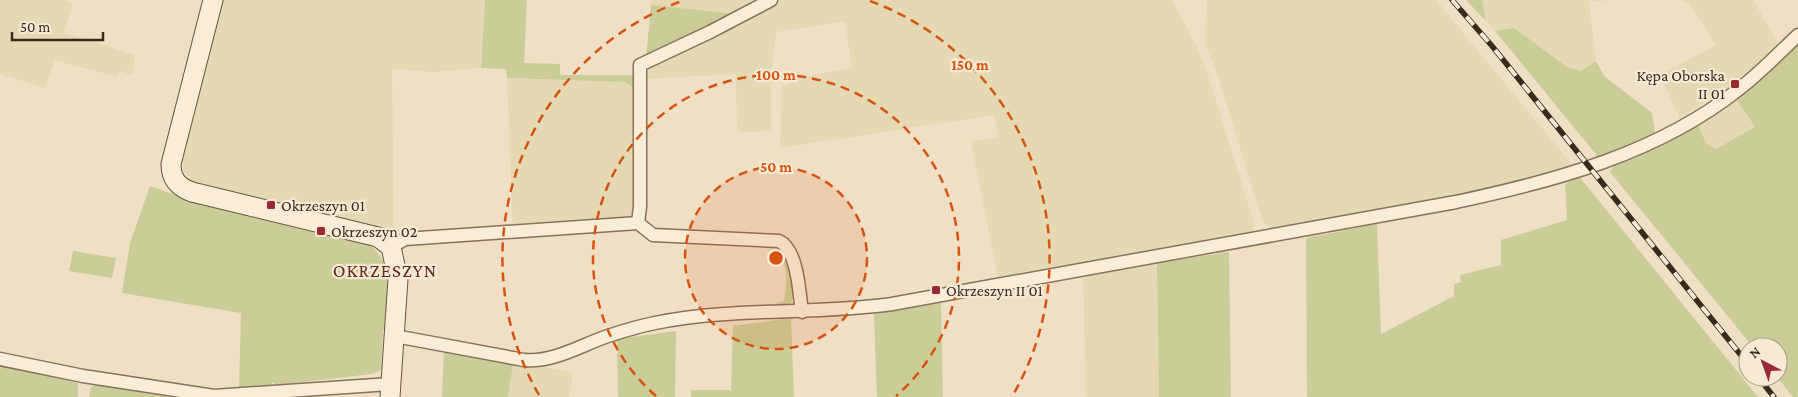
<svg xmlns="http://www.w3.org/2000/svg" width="1798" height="397" font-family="'Crimson Pro',serif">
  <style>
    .farmland { fill: #e4d9b2 }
    .green { fill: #cacd98 }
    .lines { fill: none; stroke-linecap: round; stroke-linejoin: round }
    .street-casing { stroke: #8a715a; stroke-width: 15 }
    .secondary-casing { stroke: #6c523e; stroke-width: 21 }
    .street { stroke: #f9edd8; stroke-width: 12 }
    .secondary { stroke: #f9edd8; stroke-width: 19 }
    .rail-casing { stroke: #3a2a1e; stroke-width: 5.5 }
    .rail { stroke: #f6ead4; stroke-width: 4; stroke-dasharray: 11; stroke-linecap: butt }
    .ring { fill: none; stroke: #d7540e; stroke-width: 2.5; stroke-dasharray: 9 6 }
    .poi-dot { fill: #992a31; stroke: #f6ead4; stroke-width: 2 }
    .labels { text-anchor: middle; stroke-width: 4.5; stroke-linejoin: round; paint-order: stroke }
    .poi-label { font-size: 16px; fill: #3a2a1e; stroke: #f6ead4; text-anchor: start }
    .quarter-label { font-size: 19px; letter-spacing: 1px; fill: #67281d; stroke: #f6ead4 }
    .centre { fill: #d7540e; stroke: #f6ead4; stroke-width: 2.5 }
    .ring-label { font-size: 15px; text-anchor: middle; font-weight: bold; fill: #d7540e; stroke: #f6ead4; stroke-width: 4.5; stroke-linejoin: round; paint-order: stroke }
  </style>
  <rect width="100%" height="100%" fill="#efdfc4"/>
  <g class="farmland">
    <path d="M0 0H65L73 3 64 33 135 55 132 75 120 71 117 77 55 60 45 88 0 74Z"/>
    <path d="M220 0H485L481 68 435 72 392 69 394 236 205 190 191 181 183 170 182 155Z"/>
    <path d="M652 0H764L737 14 651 5Z"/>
    <path d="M779 0H1172L1197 47 1207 72 1254 223 1253 229 1251 234 998 277 971 141 998 137 994 115 780 148 782 86 788 84V80L852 68 845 21 776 32 771 75V131L741 132 737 129 736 74 644 79 651 66 778 3Z"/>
    <path d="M1207 0H1436L1574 167 1533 180 1274 231 1263 222 1218 76 1205 44Z"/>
    <path d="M1482 0H1618L1589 1 1596 61 1581 71 1567 67 1514 28 1495 31 1487 22Z"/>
    <path d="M1680 0H1753L1779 45 1726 89 1680 119 1660 75 1716 45 1689 3Z"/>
    <path d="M507 78 625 82 633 88 636 206 630 216 620 219 513 228Z"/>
    <path d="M1736 98 1755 127 1716 149 1706 143 1697 123Z"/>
    <path d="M1157 263 1159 397H1086L1083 275Z"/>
    <path d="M513 365H535L573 373 569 397H508Z"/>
  </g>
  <g class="green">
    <path d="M485 0H527L524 63 560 64V75H634L633 88 625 82 507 78 506 69 481 68Z"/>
    <path d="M1466 0H1482L1486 21Z"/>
    <path d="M651 5 737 14 646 58Z"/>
    <path d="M1514 28 1567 67 1581 71 1596 61 1604 76 1652 113 1655 133 1599 158 1495 31Z"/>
    <path d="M1798 41V397H1793L1777 377 1778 347H1753L1610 172 1619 159 1697 123 1706 143 1716 149 1755 127 1736 98 1756 84Z"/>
    <path d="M1578 175 1758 397H1307L1306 238 1377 224 1381 334 1454 296V284L1461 282 1460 275 1501 265V240L1567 220 1565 185Z"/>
    <path d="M150 186 200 204 279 221 292 227 372 246 386 264 389 329 383 330 381 370 372 374 277 385 272 382 270 389 239 391 241 313 122 293 130 243Z"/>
    <path d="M770 244 781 247 786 252 796 293 790 304 778 307 774 304 784 301C788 279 788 258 770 244Z"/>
    <path d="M73 251 116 258 112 278 69 271Z"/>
    <path d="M1229 252 1231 397H1159L1157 263Z"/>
    <path d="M941 303 943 397H877L874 314Z"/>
    <path d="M791 318 794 397H691V390H731L733 326Z"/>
    <path d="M676 331 675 397H618L617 339Z"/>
    <path d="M444 349 513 365 508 397H442Z"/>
    <path d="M0 365 78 383V397H0Z"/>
    <path d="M101 384 190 397H89L91 387Z"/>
  </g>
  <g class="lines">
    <defs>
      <g id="street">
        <path d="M638 223 640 207V65L710 32 771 0"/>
        <path d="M391 247 405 239 638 223 653 235 779 241C798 250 799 292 802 312"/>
        <path d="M395 336 524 360C553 363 581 345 608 336 623 331 640 326 655 323 733 307 814 315 892 304L1456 202C1555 181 1659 153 1739 89 1760 73 1779 53 1798 35"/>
        <path d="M0 359 83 376 214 396 390 384"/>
      </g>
      <path id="secondary" d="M213 0 171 164C171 179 178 187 192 192L378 237 391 247 398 279 390 397"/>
    </defs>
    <use href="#street" class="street-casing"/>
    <use href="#secondary" class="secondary-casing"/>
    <use href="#street" class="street"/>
    <use href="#secondary" class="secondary"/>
    <defs>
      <g id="rail">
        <path d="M1452 0 1492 46 1748 364"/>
        <path d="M1758 377 1774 397"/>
      </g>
    </defs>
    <use href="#rail" class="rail-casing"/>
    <use href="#rail" class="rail"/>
  </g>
  <circle cx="776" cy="258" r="91" fill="#d7540e" fill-opacity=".12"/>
  <g class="ring">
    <circle cx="776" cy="258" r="91"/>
    <path d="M656 396A183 183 0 1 1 896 396"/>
    <path d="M539 395A274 274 0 0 1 682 1M870 1A274 274 0 0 1 1013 395"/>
  </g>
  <g class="poi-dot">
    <rect x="1730" y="79" width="10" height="10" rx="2.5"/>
    <rect x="266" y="200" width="10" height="10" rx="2.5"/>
    <rect x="316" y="226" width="10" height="10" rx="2.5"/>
    <rect x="931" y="285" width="10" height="10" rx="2.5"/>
  </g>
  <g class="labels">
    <g class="poi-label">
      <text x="1725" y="81" text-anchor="end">Kępa Oborska<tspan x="1725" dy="18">II 01</tspan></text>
      <text x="281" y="211">Okrzeszyn 01</text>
      <text x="331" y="237">Okrzeszyn 02</text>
      <text x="946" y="296">Okrzeszyn II 01</text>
    </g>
    <g class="quarter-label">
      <text x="385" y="277">OKRZESZYN</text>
    </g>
  </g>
  <circle cx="776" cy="258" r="8" class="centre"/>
  <g class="ring-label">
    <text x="970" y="70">150 m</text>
    <text x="776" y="80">100 m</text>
    <text x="776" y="172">50 m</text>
  </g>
  <g transform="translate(1763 362) rotate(319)"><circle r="24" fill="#f6ead4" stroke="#ab9d8b"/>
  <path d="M0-4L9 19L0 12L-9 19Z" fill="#992a31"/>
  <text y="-8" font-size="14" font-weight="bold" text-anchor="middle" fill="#3a2a1e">N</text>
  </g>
  <path d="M12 32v8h91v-8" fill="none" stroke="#3a2a1e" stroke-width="2.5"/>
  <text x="20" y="32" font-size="15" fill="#3a2a1e" stroke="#f6ead4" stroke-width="4" paint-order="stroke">50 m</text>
</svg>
